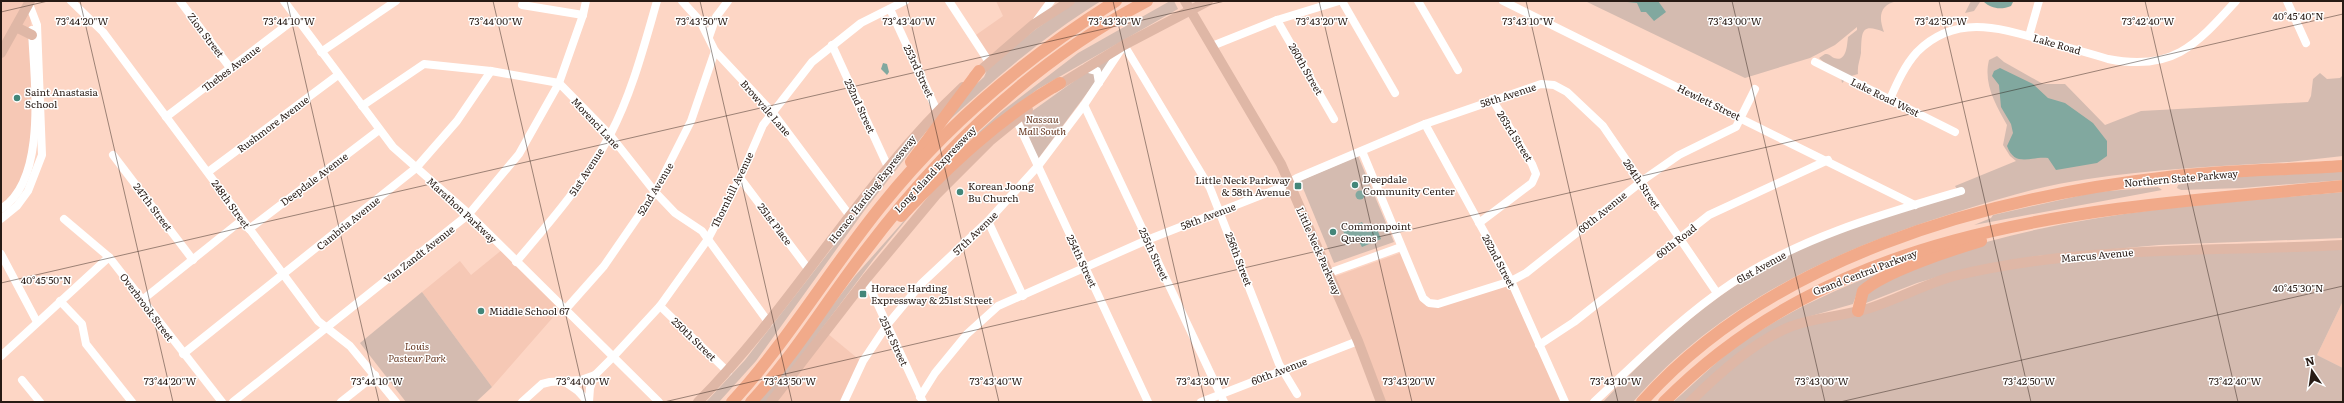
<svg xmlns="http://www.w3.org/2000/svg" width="2344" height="403" font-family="Literata,serif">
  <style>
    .built { fill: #f6c8b5 }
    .green { fill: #d4bbb0 }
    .water { fill: #81a89f }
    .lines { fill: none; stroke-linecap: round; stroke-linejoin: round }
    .minor { stroke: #fff; stroke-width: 8 }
    .major { stroke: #dfb7a6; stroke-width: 10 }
    .highway { stroke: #f1aa8a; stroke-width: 12 }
    .ticks { fill: none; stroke: #271a14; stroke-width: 1; stroke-opacity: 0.45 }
    .poi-dot { fill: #438679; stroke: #fff; stroke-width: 1.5 }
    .labels { text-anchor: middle; stroke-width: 3; stroke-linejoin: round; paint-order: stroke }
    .street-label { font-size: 10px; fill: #271a14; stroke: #fff }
    .poi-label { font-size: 10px; fill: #271a14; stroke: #fff; text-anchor: start }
    .park-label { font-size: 10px; font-style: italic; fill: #673923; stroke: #fff }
    .ticks-label { font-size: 10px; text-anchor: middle; fill: #271a14; stroke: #fff; stroke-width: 3; stroke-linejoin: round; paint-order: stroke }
  </style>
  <rect width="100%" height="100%" fill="#fdd6c5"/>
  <g class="built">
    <path d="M1 1H30L34 143 28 174 1 209Z"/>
    <path d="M996 1H1051L1045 11 989 62 973 37 1003 16Z"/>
    <path d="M503 249 562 307 492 387 422 292 460 261 471 275Z"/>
    <path d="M1403 252 1429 303 1511 281 1565 402H1382L1331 278Z"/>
    <path d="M2343 301V368L2317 355Z"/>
    <path d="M822 329 862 362 844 402H767Z"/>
  </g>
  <g class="green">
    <path d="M1076 1H1101C1044 36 993 80 944 125L972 88 984 77 989 66 1036 29Z"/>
    <path d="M1170 1H1174L1178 9 1038 89 968 142 1001 112 1078 53Z"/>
    <path d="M1585 1H1897C1880 5 1878 16 1884 32 1860 22 1862 33 1861 53 1860 60 1857 66 1858 74L1848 77 1842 83 1841 77 1819 58 1825 54C1830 54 1830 56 1834 58 1847 63 1847 44 1848 37L1857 30V27L1835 45 1810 58 1745 78Z"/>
    <path d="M1971 1 1980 2 1974 11 1965 13Z"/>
    <path d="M1115 52 1116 54 1038 159 1021 119Z"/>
    <path d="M1997 56 2004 62 2043 84H2065L2105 125 2141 111 2308 102 2311 96 2313 79 2320 73 2327 79 2340 78 2343 75V156C2325 158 2307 160 2289 162 2222 166 2154 169 2088 179 2044 185 2002 198 1960 211 1837 249 1719 303 1633 402H1603C1655 347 1710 297 1777 260 1833 230 1899 213 1959 192L1955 186 2016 161 2010 156 2003 145 2007 125C1996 105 1983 84 1989 60Z"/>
    <path d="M942 111 864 211 756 361 719 402H706L745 360 888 176Z"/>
    <path d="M1358 156 1394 242 1334 263 1300 181Z"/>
    <path d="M2343 171V180L2242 188 2181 190 2177 188 2178 185 2182 184 2243 176Z"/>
    <path d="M2158 187 2162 190 1974 225 1991 218 1993 215 2096 192Z"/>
    <path d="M2343 192V238L2159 245 2037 256 1958 271 1917 283 1866 303 1862 297C1878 288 1893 276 1909 269 2041 213 2201 205 2343 192Z"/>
    <path d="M925 197 874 259 767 402H758L855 276Z"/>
    <path d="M2343 245V301L2317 355 2343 368V402H1690L1777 333 1858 311 1936 282 2042 261Z"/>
    <path d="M1893 268 1858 290 1853 304 1804 318 1706 381 1684 402H1673C1695 383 1716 361 1740 344 1787 311 1840 287 1893 268Z"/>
    <path d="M422 292 492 387 476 402H406L360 343Z"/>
  </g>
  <g class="water">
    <path d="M1618 1H1658L1666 12 1654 21 1646 12H1641L1637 3Z"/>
    <path d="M1983 1H2011L2013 2 2011 6C2001 10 1991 9 1983 1Z"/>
    <path d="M883 63 887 64 889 72 887 75 881 69Z"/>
    <path d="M2000 68 2033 84 2048 98 2065 103 2093 123 2107 141V156L2097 163 2056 170 2048 158C2031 156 2015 168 2007 146L2013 133 2011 124 2001 107 1999 85 1992 76 1994 71Z"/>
    <circle cx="1360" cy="195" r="4.5"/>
    <path d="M1362 222 1367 232 1377 229 1381 239 1362 247 1356 236 1346 240 1343 230Z"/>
  </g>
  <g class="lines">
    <g class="minor">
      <path d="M71 1 103 32 318 321 350 346 396 402"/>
      <path d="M180 1 231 69"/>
      <path d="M284 1 393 147 469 214 659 402"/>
      <path d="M682 1 700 21 715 51 773 113 850 216"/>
      <path d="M949 1 989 62"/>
      <path d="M1342 1 1395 93"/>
      <path d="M1418 1 1458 70"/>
      <path d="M1503 1 1915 205"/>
      <path d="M2287 1 2306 43"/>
      <path d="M522 5 583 15"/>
      <path d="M890 9 937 111"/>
      <path d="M1037 20 1051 1"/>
      <path d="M1277 20 1334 119"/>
      <path d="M2029 36 2039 1"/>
      <path d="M709 37 716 17 728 1"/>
      <path d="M832 45 888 167"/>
      <path d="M1212 46 1277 20 1339 1"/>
      <path d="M321 52 396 1"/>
      <path d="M1815 62 1955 132"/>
      <path d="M1085 68 1097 71 1099 83"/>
      <path d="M1890 99C1897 83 1905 65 1917 52 1957 12 2003 29 2049 42 2069 48 2089 53 2108 59 2173 72 2196 45 2236 1"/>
      <path d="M1084 105 1224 402"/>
      <path d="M362 106 424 64 491 71 559 83 610 135 655 192 675 213 702 231 769 323"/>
      <path d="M166 117 296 18"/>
      <path d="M1016 119 1148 402"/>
      <path d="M1425 124 1511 281 1565 402"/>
      <path d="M1362 151 1423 298 1429 303 1438 304 1511 281 1526 273 1646 178 1679 155 1736 127 1755 89"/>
      <path d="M113 155 193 260"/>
      <path d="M208 172 338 75"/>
      <path d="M740 178 809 270"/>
      <path d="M1 209C48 179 34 80 32 30"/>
      <path d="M1 219 17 206 28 191 42 155 37 25 29 4"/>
      <path d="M64 219 109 257 222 402"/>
      <path d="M988 221 1023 296"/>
      <path d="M1479 223 1532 183 1536 174 1532 164 1492 99"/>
      <path d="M249 229 379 130"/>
      <path d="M1 254 37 322"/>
      <path d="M516 262C550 222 585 182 610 135 632 93 644 46 657 1"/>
      <path d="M1329 273 1401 247"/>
      <path d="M866 279 923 402"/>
      <path d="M60 301 82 324 86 344 132 402"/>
      <path d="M141 301 242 220"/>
      <path d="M660 306 728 372"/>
      <path d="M565 310 604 266 655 192 691 121 715 51"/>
      <path d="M1539 345 1574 322 1709 215 1828 160"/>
      <path d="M183 354 416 168 457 121 491 71"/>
      <path d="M1 356 109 257"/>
      <path d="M22 380 40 402"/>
      <path d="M565 382 578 391 588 402"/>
      <path d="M920 397 935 373 967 334 998 306 1147 240 1282 187 1297 178 1425 124 1541 84 1554 85 1567 92 1603 126 1717 293"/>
      <path d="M233 402 469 214 519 154 559 83 583 15 586 1"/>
      <path d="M341 402 375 375"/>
      <path d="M522 402 542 384 550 382 581 380 595 375 613 357 660 306 708 239 740 178 763 125 812 62 861 23 905 1"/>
      <path d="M589 402 590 388 595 375"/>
      <path d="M844 402 863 361 887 325 921 284 988 221 1038 166 1084 105 1124 45 1210 188 1279 364 1297 394"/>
      <path d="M1201 402 1358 341"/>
      <path d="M1594 402C1638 361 1681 317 1732 283 1801 237 1883 214 1961 191"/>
    </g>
    <g class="major">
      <path d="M1185 1 1281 164 1358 341 1381 402"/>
      <path d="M16 27 32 35"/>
      <path d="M1 53 30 1"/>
      <path d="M974 76 1033 25 1070 1"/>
      <path d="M1054 88 1124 45 1208 1"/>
      <path d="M698 402C795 304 862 181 963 87"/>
      <path d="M771 402 866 279 936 195 990 141 1028 110"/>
      <path d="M1690 402C1717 375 1756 340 1792 326 1817 317 1844 316 1870 308 1898 299 1925 284 1954 276 2081 245 2213 252 2343 245"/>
    </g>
    <g class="highway">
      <path d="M911 162 979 71"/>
      <path d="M901 216C950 165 999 118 1060 83"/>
      <path d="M1858 311 1863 291C1886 271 1951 250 1981 241"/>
      <path d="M732 402C788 341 830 269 882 205 947 124 1028 56 1116 1"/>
      <path d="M751 402C794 356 827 300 866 250 942 149 1035 60 1147 1"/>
      <path d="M1642 402C1770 258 1983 198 2168 177 2226 170 2285 170 2343 166"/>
      <path d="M1664 402C1846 218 2101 209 2343 186"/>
    </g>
  </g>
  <path class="ticks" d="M80 1 173 402M287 1 379 402M493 1 586 402M700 1 792 402M906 1 999 402M1113 1 1205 402M1319 1 1412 402M1526 1 1618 402M1732 1 1825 402M1939 1 2031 402M2145 1 2238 402M1 12 48 1M1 283 1225 1M664 402 2343 14M1840 402 2343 286"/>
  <g class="poi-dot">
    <circle cx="17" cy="98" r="4"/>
    <circle cx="1355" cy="185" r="4"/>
    <rect x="1294" y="182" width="8" height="8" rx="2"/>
    <circle cx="960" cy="192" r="4"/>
    <circle cx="1333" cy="232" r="4"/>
    <rect x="859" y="290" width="8" height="8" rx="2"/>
    <circle cx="481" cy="311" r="4"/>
  </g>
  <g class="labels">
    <g class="street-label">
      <text transform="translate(206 35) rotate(53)" y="4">Zion Street</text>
      <text transform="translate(2057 44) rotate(16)" y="4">Lake Road</text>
      <text transform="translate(231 68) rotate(-37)" y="4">Thebes Avenue</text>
      <text transform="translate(1306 69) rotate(60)" y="4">260th Street</text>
      <text transform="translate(919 71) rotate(65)" y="4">253rd Street</text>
      <text transform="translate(1508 95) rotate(-18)" y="4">58th Avenue</text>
      <text transform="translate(1885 97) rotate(26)" y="4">Lake Road West</text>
      <text transform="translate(1709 102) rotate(26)" y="4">Hewlett Street</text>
      <text transform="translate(860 106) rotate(65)" y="4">252nd Street</text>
      <text transform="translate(766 108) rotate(49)" y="4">Browvale Lane</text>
      <text transform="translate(596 123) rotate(47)" y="4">Morenci Lane</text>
      <text transform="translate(273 124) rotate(-37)" y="4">Rushmore Avenue</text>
      <text transform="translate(1515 136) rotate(58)" y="4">263rd Street</text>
      <text transform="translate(935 169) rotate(-47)" y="4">Long Island Expressway</text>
      <text transform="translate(586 172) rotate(-57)" y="4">51st Avenue</text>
      <text transform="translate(2181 178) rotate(-5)" y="4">Northern State Parkway</text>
      <text transform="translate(314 179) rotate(-37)" y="4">Deepdale Avenue</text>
      <text transform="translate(1642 184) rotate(56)" y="4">264th Street</text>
      <text transform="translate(655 189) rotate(-59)" y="4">52nd Avenue</text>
      <text transform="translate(872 189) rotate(-52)" y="4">Horace Harding Expressway</text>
      <text transform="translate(732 190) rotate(-64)" y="4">Thornhill Avenue</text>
      <text transform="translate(231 204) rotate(54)" y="4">248th Street</text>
      <text transform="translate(153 207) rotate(53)" y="4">247th Street</text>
      <text transform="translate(462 210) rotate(43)" y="4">Marathon Parkway</text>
      <text transform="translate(1602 212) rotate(-39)" y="4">60th Avenue</text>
      <text transform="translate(1208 216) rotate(-21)" y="4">58th Avenue</text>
      <text transform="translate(348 223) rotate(-39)" y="4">Cambria Avenue</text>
      <text transform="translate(775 224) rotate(53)" y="4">251st Place</text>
      <text transform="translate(975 233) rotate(-44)" y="4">57th Avenue</text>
      <text transform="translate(1676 241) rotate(-38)" y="4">60th Road</text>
      <text transform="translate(1319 251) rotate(66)" y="4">Little Neck Parkway</text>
      <text transform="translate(419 254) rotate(-38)" y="4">Van Zandt Avenue</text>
      <text transform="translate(1154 254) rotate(65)" y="4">255th Street</text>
      <text transform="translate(2097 255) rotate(-5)" y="4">Marcus Avenue</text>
      <text transform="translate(1239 259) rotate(69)" y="4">256th Street</text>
      <text transform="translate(1082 261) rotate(65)" y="4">254th Street</text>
      <text transform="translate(1499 261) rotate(62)" y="4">262nd Street</text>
      <text transform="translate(1761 267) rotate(-29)" y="4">61st Avenue</text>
      <text transform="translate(1865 272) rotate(-21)" y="4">Grand Central Parkway</text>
      <text transform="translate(147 307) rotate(53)" y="4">Overbrook Street</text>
      <text transform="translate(694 339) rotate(44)" y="4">250th Street</text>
      <text transform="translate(894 341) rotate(65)" y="4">251st Street</text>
      <text transform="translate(1279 371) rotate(-21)" y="4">60th Avenue</text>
    </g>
    <g class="poi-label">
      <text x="25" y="96">Saint Anastasia<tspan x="25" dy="12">School</tspan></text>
      <text x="1363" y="183">Deepdale<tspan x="1363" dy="12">Community Center</tspan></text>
      <text x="1290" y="184" text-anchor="end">Little Neck Parkway<tspan x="1290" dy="12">&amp; 58th Avenue</tspan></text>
      <text x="968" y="190">Korean Joong<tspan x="968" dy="12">Bu Church</tspan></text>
      <text x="1341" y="230">Commonpoint<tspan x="1341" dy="12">Queens</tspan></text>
      <text x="871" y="292">Horace Harding<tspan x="871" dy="12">Expressway &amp; 251st Street</tspan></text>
      <text x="489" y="315">Middle School 67</text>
    </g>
    <g class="park-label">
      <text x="1042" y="123">Nassau<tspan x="1042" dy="12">Mall South</tspan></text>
      <text x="417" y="350">Louis<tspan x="417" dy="12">Pasteur Park</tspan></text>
    </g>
  </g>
  <g class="ticks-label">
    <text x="2298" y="20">40°45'40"N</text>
    <text x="82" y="25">73°44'20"W</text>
    <text x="289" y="25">73°44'10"W</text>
    <text x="496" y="25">73°44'00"W</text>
    <text x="702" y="25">73°43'50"W</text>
    <text x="909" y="25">73°43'40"W</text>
    <text x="1115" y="25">73°43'30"W</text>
    <text x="1322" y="25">73°43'20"W</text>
    <text x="1528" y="25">73°43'10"W</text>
    <text x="1735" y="25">73°43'00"W</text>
    <text x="1941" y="25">73°42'50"W</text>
    <text x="2148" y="25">73°42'40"W</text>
    <text x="46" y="284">40°45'50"N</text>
    <text x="2298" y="292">40°45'30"N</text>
    <text x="170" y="385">73°44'20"W</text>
    <text x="377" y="385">73°44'10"W</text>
    <text x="583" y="385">73°44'00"W</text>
    <text x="790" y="385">73°43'50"W</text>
    <text x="996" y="385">73°43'40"W</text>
    <text x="1203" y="385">73°43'30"W</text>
    <text x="1409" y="385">73°43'20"W</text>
    <text x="1616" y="385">73°43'10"W</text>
    <text x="1822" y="385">73°43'00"W</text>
    <text x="2029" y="385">73°42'50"W</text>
    <text x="2235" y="385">73°42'40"W</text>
  </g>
  <rect width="2344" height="403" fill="none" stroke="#271a14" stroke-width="4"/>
  <g transform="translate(2312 371) rotate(347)" stroke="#ffffff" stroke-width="3" paint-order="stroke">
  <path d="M0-3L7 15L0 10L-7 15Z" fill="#271a14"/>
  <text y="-6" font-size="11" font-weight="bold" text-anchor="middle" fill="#271a14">N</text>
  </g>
</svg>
